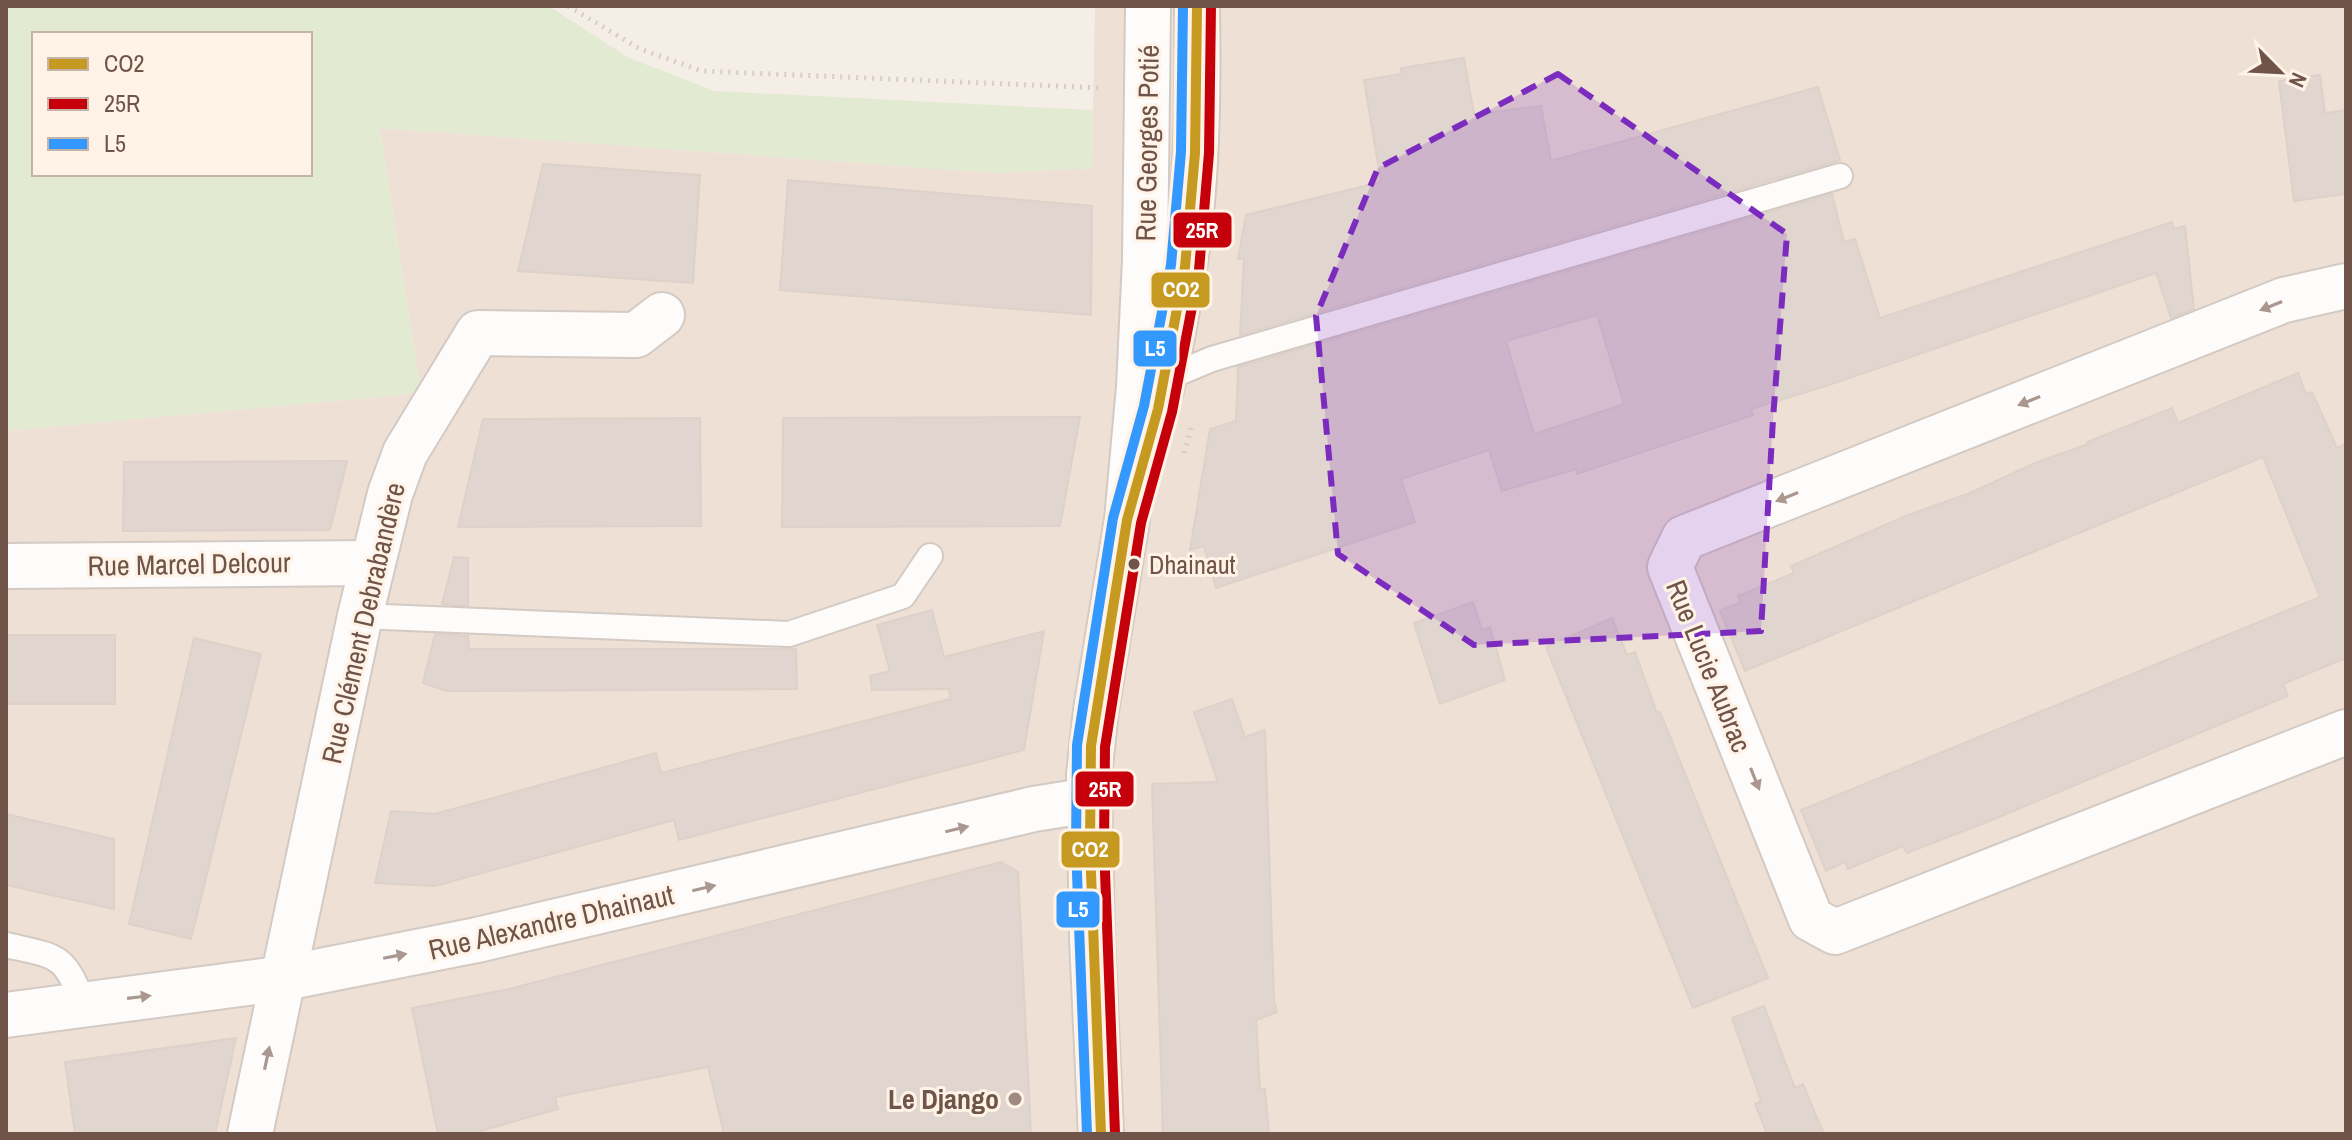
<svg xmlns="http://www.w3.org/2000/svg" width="2352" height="1140" font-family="'Archivo Narrow',sans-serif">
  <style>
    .residential { fill: #eee0d4 }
    .green { fill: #e2ead2; fill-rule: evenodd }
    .building { fill: #e1d6cf; stroke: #ddd1ca; stroke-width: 2; fill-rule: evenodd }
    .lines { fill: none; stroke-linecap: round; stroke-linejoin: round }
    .lane-casing { stroke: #d3cac4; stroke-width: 28 }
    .street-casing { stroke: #d3cac4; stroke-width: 48 }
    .secondary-casing { stroke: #d4cac4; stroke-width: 48 }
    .path { stroke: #d6cdc9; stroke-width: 5; stroke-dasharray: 2 6; stroke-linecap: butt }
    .lane { stroke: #fefcfb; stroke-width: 24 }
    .street { stroke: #fefcfb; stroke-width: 44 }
    .secondary { stroke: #fefcfb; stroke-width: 44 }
    .bus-1-casing { stroke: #fef3e6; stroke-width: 16 }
    .bus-2-casing { stroke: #fef3e6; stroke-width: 16 }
    .bus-3-casing { stroke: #fef3e6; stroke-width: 16 }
    .bus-1 { stroke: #c69a20; stroke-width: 10 }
    .bus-2 { stroke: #c5000a; stroke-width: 10 }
    .bus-3 { stroke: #39f; stroke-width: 10 }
    .oneway { fill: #a99790 }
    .marked { fill: #7b2cbf; fill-opacity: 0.2; stroke: #7b2cbf; stroke-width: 6; stroke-dasharray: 16 10; stroke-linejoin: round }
    .bus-dot { fill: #705449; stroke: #fef3e6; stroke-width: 3 }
    .poi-dot { fill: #9f8a80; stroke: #fef3e6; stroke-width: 3 }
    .labels { text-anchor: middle; stroke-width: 6; stroke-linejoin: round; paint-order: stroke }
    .bus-label { font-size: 26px; fill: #705449; stroke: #fef3e6; text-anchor: start }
    .street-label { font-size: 28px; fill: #705449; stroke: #fef3e6 }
    .poi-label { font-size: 28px; font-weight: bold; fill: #705449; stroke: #fef3e6; text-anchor: end }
    .line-badge { stroke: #fef3e6; stroke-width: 3 }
    .badge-label { font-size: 22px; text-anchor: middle; font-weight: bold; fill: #fff }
  </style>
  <rect width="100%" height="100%" fill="#f5eee7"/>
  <path class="residential" d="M1095 6H2346V1134H6V431L421 393 380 128 996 173 1092 168Z"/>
  <path class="green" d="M6 6H549L629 58 715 91 1093 110 1092 168 996 173 380 128 421 393 6 431ZM34 34H310V174H34Z"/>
  <g class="building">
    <path d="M1464 58 1474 114 1541 106 1551 161 1818 87 1840 160 1240 335 1244 259H1238L1246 215 1381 182 1364 80 1401 74V68Z"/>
    <path d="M2320 75 2325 113 2346 110V194L2294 201 2279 81Z"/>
    <path d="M543 164 700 175 693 283 518 271Z"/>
    <path d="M788 180 1092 206 1091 315 780 290Z"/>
    <path d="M1832 194 1844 242 1855 239 1880 318 2172 222 2174 229 2185 226 2194 309 2171 318 2156 273 1826 386 1751 409 1753 415 1577 474 1576 469 1502 491 1489 450 1401 479 1415 522 1216 588 1204 546 1190 550 1210 429 1236 421 1238 367ZM1597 315 1624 404 1534 434 1506 341Z"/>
    <path d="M2298 373 2306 394 2312 392 2337 448 2346 444V658L2283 684 2288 696 1992 820 1907 853 1903 846 1848 869 1845 862 1826 871 1801 810 2320 597 2263 457 1745 671 1720 611 1741 602 1738 596 1794 573 1791 566 1908 515 1970 493 2035 463 2088 444 2087 442 2172 408 2178 423Z"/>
    <path d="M1080 417 1060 526 782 527 783 418Z"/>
    <path d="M700 418 701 526 458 527 483 419Z"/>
    <path d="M347 461 330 530 123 531 124 462Z"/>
    <path d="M454 557 468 558V606L442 604Z"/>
    <path d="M1473 602 1482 630 1490 627 1505 680 1440 704 1414 623Z"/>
    <path d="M932 610 944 657 1044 631 1024 750 679 840 674 820 435 886 375 883 391 811 435 814 656 753 661 773 950 699 949 689 872 690 870 676 890 671 877 625Z"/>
    <path d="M1612 618 1627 655 1635 652 1657 713 1660 712 1768 978 1693 1008 1546 647Z"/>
    <path d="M435 634 468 636 469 649H796L797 689 447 691 423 683Z"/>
    <rect x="6" y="635" width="109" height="69"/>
    <path d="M194 638 261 654 191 939 129 924Z"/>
    <path d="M1232 699 1245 737 1265 730 1274 1001 1277 1012 1256 1020 1260 1089H1265L1269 1134H1163L1152 784 1218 782 1194 712Z"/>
    <path d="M6 814 114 839V909L6 885Z"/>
    <path d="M1001 862 1018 872 1031 1134H724L708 1067 555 1097 558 1109 470 1134H438L412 1008 509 989Z"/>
    <path d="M1764 1006 1795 1088 1803 1084 1824 1134H1767L1755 1104 1761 1101 1732 1018Z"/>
    <path d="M236 1038 215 1134H75L65 1062Z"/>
  </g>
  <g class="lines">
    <defs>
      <g id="lane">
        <path d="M1157 382 1212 359 1840 176"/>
        <path d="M360 616 789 634 903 596 930 556"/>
        <path d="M6 945C57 957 63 952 84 1004"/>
      </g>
      <g id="street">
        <path d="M2346 286 2284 300 1684 538 1670 567 1811 919 1835 932 2346 732"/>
        <path d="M6 566 372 563"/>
        <path d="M6 1015 285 978 477 940 1034 809 1090 800"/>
        <path d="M250 1134 360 616 390 494 405 453 478 333 636 335 662 315"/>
      </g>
      <g id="secondary">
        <path d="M1161 390C1175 324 1188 258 1193 190 1198 129 1198 67 1197 6"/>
        <path d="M1101 1134 1092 938 1089 775 1096 710 1127 520 1139 387 1145 260 1148 6"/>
      </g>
    </defs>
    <use href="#lane" class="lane-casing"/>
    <use href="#street" class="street-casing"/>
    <use href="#secondary" class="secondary-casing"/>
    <g class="path">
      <path d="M568 6 640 49 702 71 1103 88"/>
      <path d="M1184 453 1192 425"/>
    </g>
    <use href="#lane" class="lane"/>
    <use href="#street" class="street"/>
    <use href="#secondary" class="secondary"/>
    <defs>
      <path id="bus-1" d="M1101 1134 1090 846 1091 746 1127 520 1158 409 1185 267 1195 153 1197 6"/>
      <path id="bus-2" d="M1115 1133 1104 846 1105 747 1141 523 1172 412 1199 270 1209 153 1211 6"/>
      <path id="bus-3" d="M1087 1134 1076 847 1077 745 1113 518 1144 406 1171 265 1181 152 1183 6"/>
    </defs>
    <use href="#bus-1" class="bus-1-casing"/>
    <use href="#bus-2" class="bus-2-casing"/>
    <use href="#bus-3" class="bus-3-casing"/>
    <use href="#bus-1" class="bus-1"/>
    <use href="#bus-2" class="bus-2"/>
    <use href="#bus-3" class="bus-3"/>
  </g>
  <defs><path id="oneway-solid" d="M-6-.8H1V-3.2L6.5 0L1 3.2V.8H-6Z" transform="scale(2)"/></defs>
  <g class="oneway">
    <use href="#oneway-solid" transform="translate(2271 306) rotate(158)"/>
    <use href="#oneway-solid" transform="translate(2029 401) rotate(158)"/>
    <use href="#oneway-solid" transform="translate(1787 497) rotate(158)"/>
    <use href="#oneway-solid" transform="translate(1755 779) rotate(68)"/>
    <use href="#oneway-solid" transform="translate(957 829) rotate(-13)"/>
    <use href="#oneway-solid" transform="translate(704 888) rotate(-13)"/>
    <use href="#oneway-solid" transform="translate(395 956) rotate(-11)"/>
    <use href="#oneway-solid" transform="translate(139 997) rotate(-7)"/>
    <use href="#oneway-solid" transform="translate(267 1058) rotate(-78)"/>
  </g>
  <path class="marked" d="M1558 74 1787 234 1773 419 1761 631 1474 645 1338 554 1316 316 1378 168Z"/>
  <circle class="bus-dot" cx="1134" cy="564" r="7"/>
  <circle class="poi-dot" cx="1015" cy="1099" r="8"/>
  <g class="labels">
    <g class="bus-label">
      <text x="1149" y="574">Dhainaut</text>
    </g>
    <g class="street-label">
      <text transform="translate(1147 143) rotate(-89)" y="10">Rue Georges Potié</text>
      <text transform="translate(189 564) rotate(-1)" y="10">Rue Marcel Delcour</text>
      <text transform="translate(363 623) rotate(-77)" y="10">Rue Clément Debrabandère</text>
      <text transform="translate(1709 666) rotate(68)" y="10">Rue Lucie Aubrac</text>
      <text transform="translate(551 922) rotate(-13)" y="10">Rue Alexandre Dhainaut</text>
    </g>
    <g class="poi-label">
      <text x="999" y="1109">Le Django</text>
    </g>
  </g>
  <g class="line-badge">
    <rect x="1172" y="211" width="61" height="38" rx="8" fill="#c5000a"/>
    <rect x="1150" y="271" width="61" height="38" rx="8" fill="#c69a20"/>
    <rect x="1132" y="329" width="46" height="39" rx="8" fill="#39f"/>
    <rect x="1074" y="770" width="61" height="38" rx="8" fill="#c5000a"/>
    <rect x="1060" y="830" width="61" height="39" rx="8" fill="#c69a20"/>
    <rect x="1055" y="890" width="46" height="39" rx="8" fill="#39f"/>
  </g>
  <g class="badge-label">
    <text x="1202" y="238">25R</text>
    <text x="1181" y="297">CO2</text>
    <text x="1155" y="356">L5</text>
    <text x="1105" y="797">25R</text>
    <text x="1090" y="857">CO2</text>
    <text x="1078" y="917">L5</text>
  </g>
  <rect width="2352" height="1140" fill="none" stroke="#705449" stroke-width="16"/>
  <rect x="32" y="32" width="280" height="144" fill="#fef3e6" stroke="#c5b3a7" stroke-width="2"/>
  <rect x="48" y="58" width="40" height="12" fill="#c69a20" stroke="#c5b3a7" stroke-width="2"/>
  <text x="104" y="72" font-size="24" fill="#705449">CO2</text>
  <rect x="48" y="98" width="40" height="12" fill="#c5000a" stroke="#c5b3a7" stroke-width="2"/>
  <text x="104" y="112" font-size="24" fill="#705449">25R</text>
  <rect x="48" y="138" width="40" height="12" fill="#3399ff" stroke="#c5b3a7" stroke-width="2"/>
  <text x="104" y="152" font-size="24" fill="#705449">L5</text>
  <g transform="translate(2280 72) rotate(114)" stroke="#fef3e6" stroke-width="6" paint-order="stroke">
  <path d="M0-6L14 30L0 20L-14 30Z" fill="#705449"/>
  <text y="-12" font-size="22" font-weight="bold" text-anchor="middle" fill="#705449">N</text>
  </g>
</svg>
